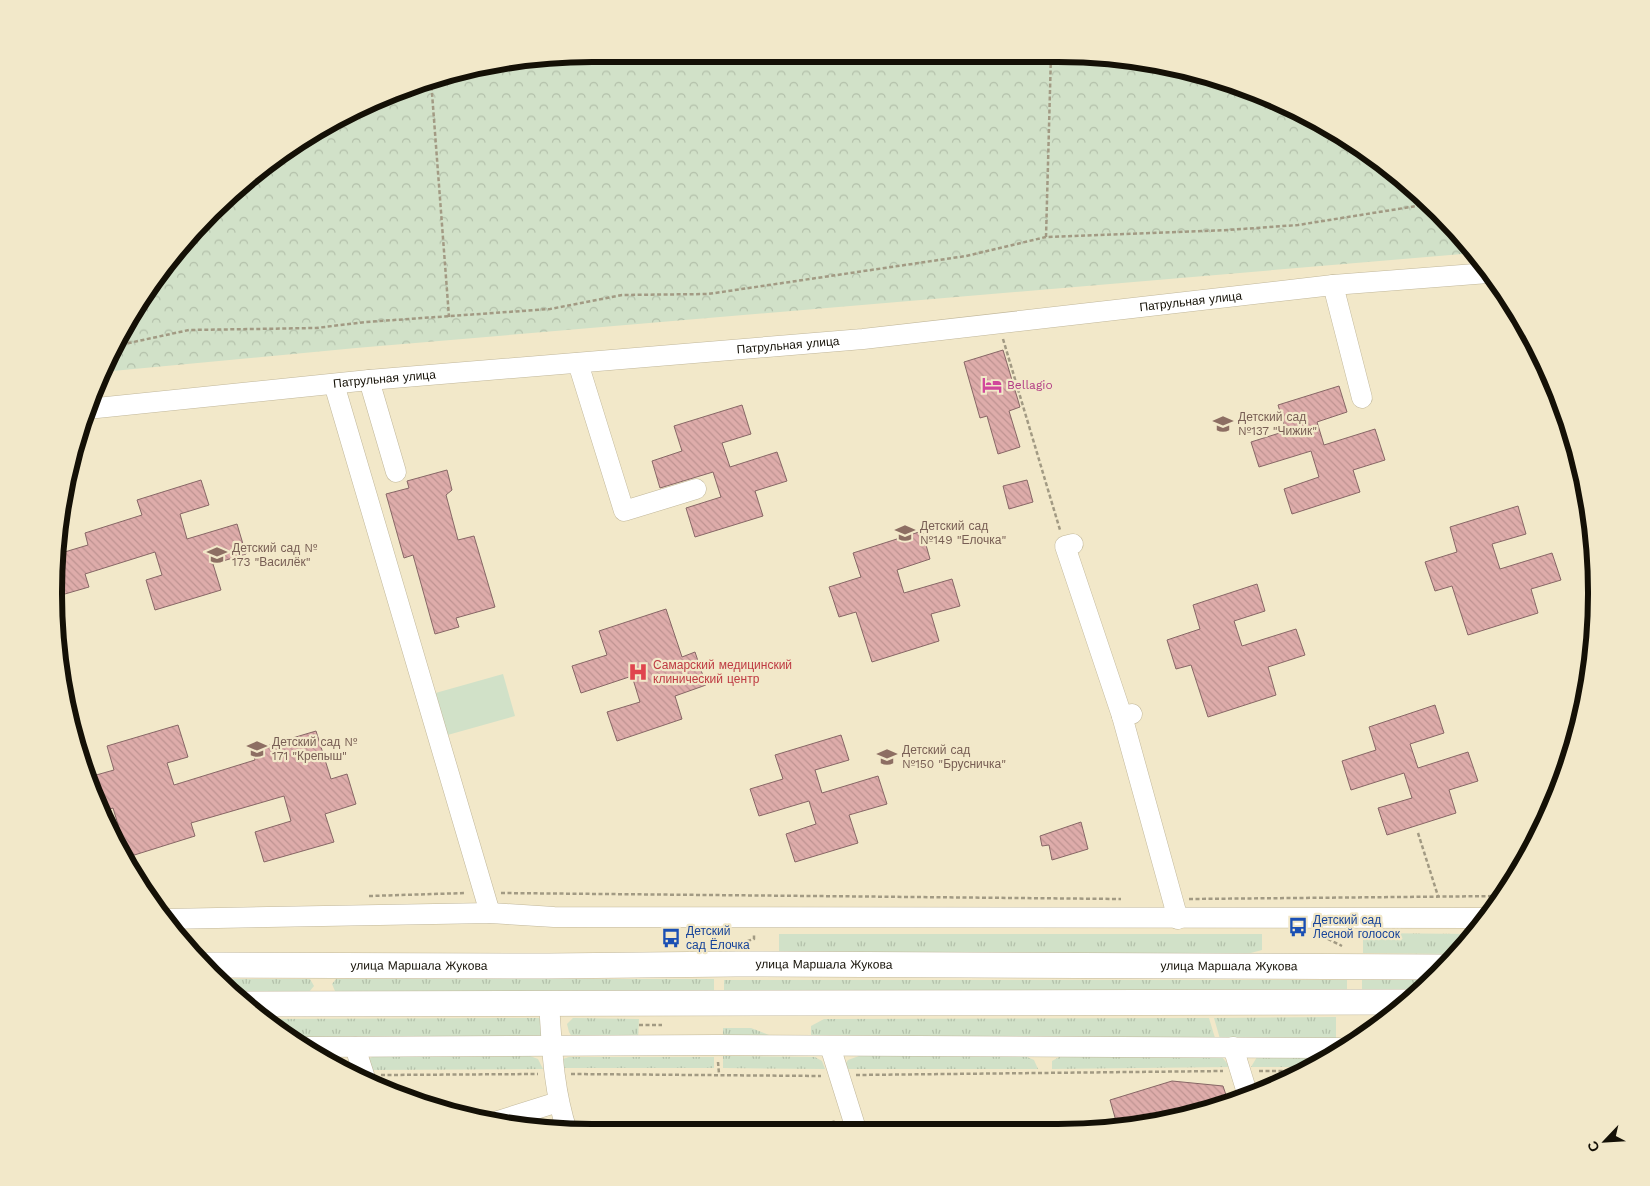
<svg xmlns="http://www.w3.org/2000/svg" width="1650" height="1186" font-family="'Work Sans',sans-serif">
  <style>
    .grass { fill: url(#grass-tufts) }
    .forest { fill: url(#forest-crowns) }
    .pitch { fill: #d1e1c8 }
    .building { fill: url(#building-back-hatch); stroke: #876766 }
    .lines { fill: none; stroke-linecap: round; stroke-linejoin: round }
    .minor-casing { stroke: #c1b79a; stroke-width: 21 }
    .major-casing { stroke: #c1b79a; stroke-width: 26 }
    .path { stroke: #a29a83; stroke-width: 2.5; stroke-dasharray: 4 2.5; stroke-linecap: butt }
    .minor { stroke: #fff; stroke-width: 20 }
    .major { stroke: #fff; stroke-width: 25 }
    .labels { text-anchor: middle; stroke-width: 4.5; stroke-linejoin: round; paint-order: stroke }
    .street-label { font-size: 12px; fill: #141006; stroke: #f2e8c9 }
    .hotel-label { font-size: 12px; fill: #b23c85; stroke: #f2e8c9; text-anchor: start }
    .education-label { font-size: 12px; fill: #785e54; stroke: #f2e8c9; text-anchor: start }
    .health-label { font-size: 12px; fill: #be3a42; stroke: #f2e8c9; text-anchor: start }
    .transit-label { font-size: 12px; fill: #164399; stroke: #f2e8c9; text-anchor: start }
    .rim { fill: none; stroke: #141006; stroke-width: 6 }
  </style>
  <defs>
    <pattern id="grass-tufts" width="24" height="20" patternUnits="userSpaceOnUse" patternTransform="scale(1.25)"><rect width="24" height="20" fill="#d1e1c8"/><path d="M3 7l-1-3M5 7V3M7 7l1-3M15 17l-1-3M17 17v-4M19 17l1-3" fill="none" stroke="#b3c0aa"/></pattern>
    <pattern id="forest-crowns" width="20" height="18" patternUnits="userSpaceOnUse" patternTransform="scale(1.25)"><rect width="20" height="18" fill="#d1e1c8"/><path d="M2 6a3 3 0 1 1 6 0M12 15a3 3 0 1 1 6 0" fill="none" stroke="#b3c0aa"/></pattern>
    <pattern id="building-back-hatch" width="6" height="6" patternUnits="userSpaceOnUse" patternTransform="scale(1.25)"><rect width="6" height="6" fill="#deacaa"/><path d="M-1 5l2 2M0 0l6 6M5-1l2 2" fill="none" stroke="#be9391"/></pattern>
  </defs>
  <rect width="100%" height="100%" fill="#f2e8c9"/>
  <g class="grass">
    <path d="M1363 933 1473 934 1454 954 1363 953Z"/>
    <path d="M779 934H1262V950L1247 954 779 953Z"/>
    <path d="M220 979H310L314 986 309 992H234Z"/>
    <path d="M336 979H714V992L335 991 332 984Z"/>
    <path d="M724 980H1347V993L724 992Z"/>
    <path d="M1362 980H1430L1417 993H1362Z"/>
    <path d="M1336 1017V1038L1220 1039 1214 1018Z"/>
    <path d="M539 1018 546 1027 540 1039H294L262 1019Z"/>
    <path d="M573 1018 639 1019 638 1038 572 1037 569 1032 567 1024Z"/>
    <path d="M1209 1018 1215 1038H811V1026L824 1019Z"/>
    <path d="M723 1028H751L769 1035V1038H723Z"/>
    <path d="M530 1056 538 1059 543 1069 368 1070 367 1060 372 1057Z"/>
    <path d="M723 1056 815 1057 822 1061 825 1069 723 1068Z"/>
    <path d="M859 1056H1025L1034 1060 1038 1069H842L848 1060Z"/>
    <path d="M1061 1056 1222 1057 1230 1067 1052 1069V1061Z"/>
    <path d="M1327 1056 1309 1067H1251L1257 1057Z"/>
    <path d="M569 1057H714V1068H557L563 1059Z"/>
  </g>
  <path class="forest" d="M593 54H1057L1162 64 1263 95 1327 126 1412 187 1463 238 1474 253 356 348 102 372 109 355 188 237 294 144 386 95 453 72Z"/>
  <path class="pitch" d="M503 674 515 716 444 736 432 694Z"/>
  <g class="building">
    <path d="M1003 350 1020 407 1009 411 1020 447 998 454 987 416 980 418 964 362Z"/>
    <path d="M1339 386 1347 412 1317 422 1324 445 1375 429 1385 460 1353 470 1360 492 1292 514 1284 489 1319 477 1311 451 1259 467 1251 442 1286 431 1278 405Z"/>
    <path d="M742 405 751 434 722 443 730 467 777 452 787 481 755 491 763 516 695 537 686 508 721 497 713 472 660 488 652 461 682 451 674 426Z"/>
    <path d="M447 470 452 490 446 495 458 540 474 536 495 607 456 618 459 627 435 634 413 555 404 558 386 494 409 488 407 481Z"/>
    <path d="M201 480 209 505 180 514 187 539 237 524 246 554 213 564 221 590 155 610 146 580 162 575 155 552 85 574 89 587 58 596V554L88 545 85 533 142 515 137 500Z"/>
    <path d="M1027 480 1033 502 1009 509 1003 486Z"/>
    <path d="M1518 506 1526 534 1492 544 1500 569 1552 553 1561 580 1531 589 1538 613 1468 635 1452 586 1435 591 1425 562 1457 552 1450 527Z"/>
    <path d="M922 531 930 559 897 570 904 593 952 579 960 606 931 614 939 641 872 662 856 612 839 617 829 587 861 577 853 553Z"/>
    <path d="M1257 584 1265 611 1234 621 1242 646 1296 629 1305 655 1268 667 1276 695 1208 717 1191 665 1176 669 1167 640 1200 629 1193 605Z"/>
    <path d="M666 609 682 657 695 652 706 685 675 696 682 719 617 741 607 712 640 702 632 676 581 693 572 666 607 655 599 631Z"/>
    <path d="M1435 705 1444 733 1410 744 1418 768 1468 752 1478 781 1449 790 1456 813 1387 835 1378 808 1412 798 1404 773 1351 790 1342 761 1376 750 1369 727Z"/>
    <path d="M178 725 188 757 167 763 174 785 255 760 252 750 316 731 331 779 347 774 356 804 325 814 334 842 264 862 255 832 291 821 284 796 191 823 195 836 128 857 113 808 101 812 95 800 89 777 114 770 107 746Z"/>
    <path d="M841 735 849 760 815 770 822 793 878 776 887 804 849 815 858 843 795 862 786 834 816 824 809 801 759 816 750 789 783 779 775 755Z"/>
    <path d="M1081 822 1088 849 1052 860 1049 845 1042 846 1040 836Z"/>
    <path d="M1172 1081 1223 1086 1229 1104 1128 1128H1118L1110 1100Z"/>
  </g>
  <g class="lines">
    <defs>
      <g id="minor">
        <path d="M1333 285 1362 398"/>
        <path d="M578 363 624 511 696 489"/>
        <path d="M369 380 396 472"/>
        <path d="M334 384 490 913"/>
        <path id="s1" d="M87 409 369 380 863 339 1333 285 1488 273"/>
        <path d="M1073 544 1065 546 1122 716"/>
        <path d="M1132 714 1122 716 1178 919"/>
        <path d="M165 919 490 913 554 917 1487 918"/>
        <path d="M549 1003C552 1047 553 1088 567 1131"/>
        <path d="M830 1046 856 1129"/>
        <path d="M307 1047 718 1045 1339 1048"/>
        <path d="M355 1047 366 1081"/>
        <path d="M1233 1047 1248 1096"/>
        <path d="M498 1121 558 1102"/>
      </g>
      <g id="major">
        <path id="s2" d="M205 965 549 966 736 964 1442 967"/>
        <path d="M247 1004 1407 1002"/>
      </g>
    </defs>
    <use href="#minor" class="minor-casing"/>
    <use href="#major" class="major-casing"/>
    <g class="path">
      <path d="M431 80 449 317"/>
      <path d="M1046 237 1051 54"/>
      <path d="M1003 339 1060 530"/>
      <path d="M115 346 189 330 316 328 366 322 550 309 622 295 708 294 966 256 1046 237 1228 230 1298 225 1423 205 1431 206"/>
      <path d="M1418 833 1438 896"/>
      <path d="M501 893 1121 899"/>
      <path d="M369 896 466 893"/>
      <path d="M1189 899 1501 896"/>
      <path d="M716 933 718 945"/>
      <path d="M1322 936 1342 946"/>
      <path d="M741 943 754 939V935"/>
      <path d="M639 1025H662"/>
      <path d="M718 1062 719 1074"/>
      <path d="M1259 1071H1303"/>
      <path d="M571 1074 821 1076"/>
      <path d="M381 1075 538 1074"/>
      <path d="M856 1075 1223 1071"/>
      <path d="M806 1130 836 1121"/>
    </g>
    <use href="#minor" class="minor"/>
    <use href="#major" class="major"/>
  </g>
  <defs>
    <symbol id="hotel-bare" viewBox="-9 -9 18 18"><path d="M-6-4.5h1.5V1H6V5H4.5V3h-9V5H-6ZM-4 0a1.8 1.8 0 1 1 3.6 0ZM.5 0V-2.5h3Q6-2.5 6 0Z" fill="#d1479c" stroke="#f2e8c9" stroke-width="2.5" paint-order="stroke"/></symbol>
    <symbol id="school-bare" viewBox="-9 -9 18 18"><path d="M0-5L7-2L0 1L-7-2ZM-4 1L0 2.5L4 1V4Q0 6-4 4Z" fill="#8d6e63" stroke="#f2e8c9" stroke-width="2.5" paint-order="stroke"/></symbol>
    <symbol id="hospital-bare" viewBox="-9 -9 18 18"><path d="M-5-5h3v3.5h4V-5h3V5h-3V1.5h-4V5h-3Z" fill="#e0444e" stroke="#f2e8c9" stroke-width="2.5" paint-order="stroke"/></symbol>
    <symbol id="bus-bare" viewBox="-9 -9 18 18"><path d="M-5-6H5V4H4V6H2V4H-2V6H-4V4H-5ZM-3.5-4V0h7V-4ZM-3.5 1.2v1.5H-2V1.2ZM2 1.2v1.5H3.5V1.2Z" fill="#1a4fb4" stroke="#f2e8c9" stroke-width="2.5" paint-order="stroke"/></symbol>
  </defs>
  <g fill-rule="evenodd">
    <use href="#hotel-bare" x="978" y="371" width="28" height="28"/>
    <use href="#school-bare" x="1209" y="410" width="28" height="28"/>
    <use href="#school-bare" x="891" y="519" width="28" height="28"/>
    <use href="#school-bare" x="203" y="541" width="28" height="28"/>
    <use href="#hospital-bare" x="624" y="658" width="28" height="28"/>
    <use href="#school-bare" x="243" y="735" width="28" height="28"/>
    <use href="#school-bare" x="873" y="743" width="28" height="28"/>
    <use href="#bus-bare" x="1284" y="913" width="28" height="28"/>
    <use href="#bus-bare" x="657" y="924" width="28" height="28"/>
  </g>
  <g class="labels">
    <g class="street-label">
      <text dy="4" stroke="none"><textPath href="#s1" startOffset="1109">Патрульная улица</textPath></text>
      <text dy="4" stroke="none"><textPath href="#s1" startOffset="704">Патрульная улица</textPath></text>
      <text dy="4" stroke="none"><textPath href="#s1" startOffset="299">Патрульная улица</textPath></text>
      <text dy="4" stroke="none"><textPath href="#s2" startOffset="619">улица Маршала Жукова</textPath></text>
      <text dy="4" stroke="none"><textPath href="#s2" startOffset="214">улица Маршала Жукова</textPath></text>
      <text dy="4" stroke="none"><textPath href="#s2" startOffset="1024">улица Маршала Жукова</textPath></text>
    </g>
    <g class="hotel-label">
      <text x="1007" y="389">Bellagio</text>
    </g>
    <g class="education-label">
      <text x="1238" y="421">Детский сад<tspan x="1238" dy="14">№137 "Чижик"</tspan></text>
      <text x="920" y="530">Детский сад<tspan x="920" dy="14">№149 "Елочка"</tspan></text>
      <text x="232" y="552">Детский сад №<tspan x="232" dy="14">173 "Василёк"</tspan></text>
      <text x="272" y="746">Детский сад №<tspan x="272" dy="14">171 "Крепыш"</tspan></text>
      <text x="902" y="754">Детский сад<tspan x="902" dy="14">№150 "Брусничка"</tspan></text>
    </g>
    <g class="health-label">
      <text x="653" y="669">Самарский медицинский<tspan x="653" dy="14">клинический центр</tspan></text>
    </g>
    <g class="transit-label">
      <text x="1313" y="924">Детский сад<tspan x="1313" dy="14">Лесной голосок</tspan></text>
      <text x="686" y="935">Детский<tspan x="686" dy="14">сад Ёлочка</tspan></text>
    </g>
  </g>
  <path d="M0 0H1650V1186H0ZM592 62H1058A530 530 0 0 1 1588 592V594A530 530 0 0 1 1058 1124H592A530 530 0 0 1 62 594V592A530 530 0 0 1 592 62Z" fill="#f2e8c9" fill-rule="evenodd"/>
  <path class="rim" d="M592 62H1058A530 530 0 0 1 1588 592V594A530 530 0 0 1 1058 1124H592A530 530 0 0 1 62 594V592A530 530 0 0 1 592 62Z"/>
  <g transform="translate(1605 1141) rotate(245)" stroke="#f2e8c9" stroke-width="4" paint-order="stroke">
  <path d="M0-4L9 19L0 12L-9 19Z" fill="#141006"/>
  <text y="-8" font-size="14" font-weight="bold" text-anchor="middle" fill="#141006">С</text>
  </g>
</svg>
